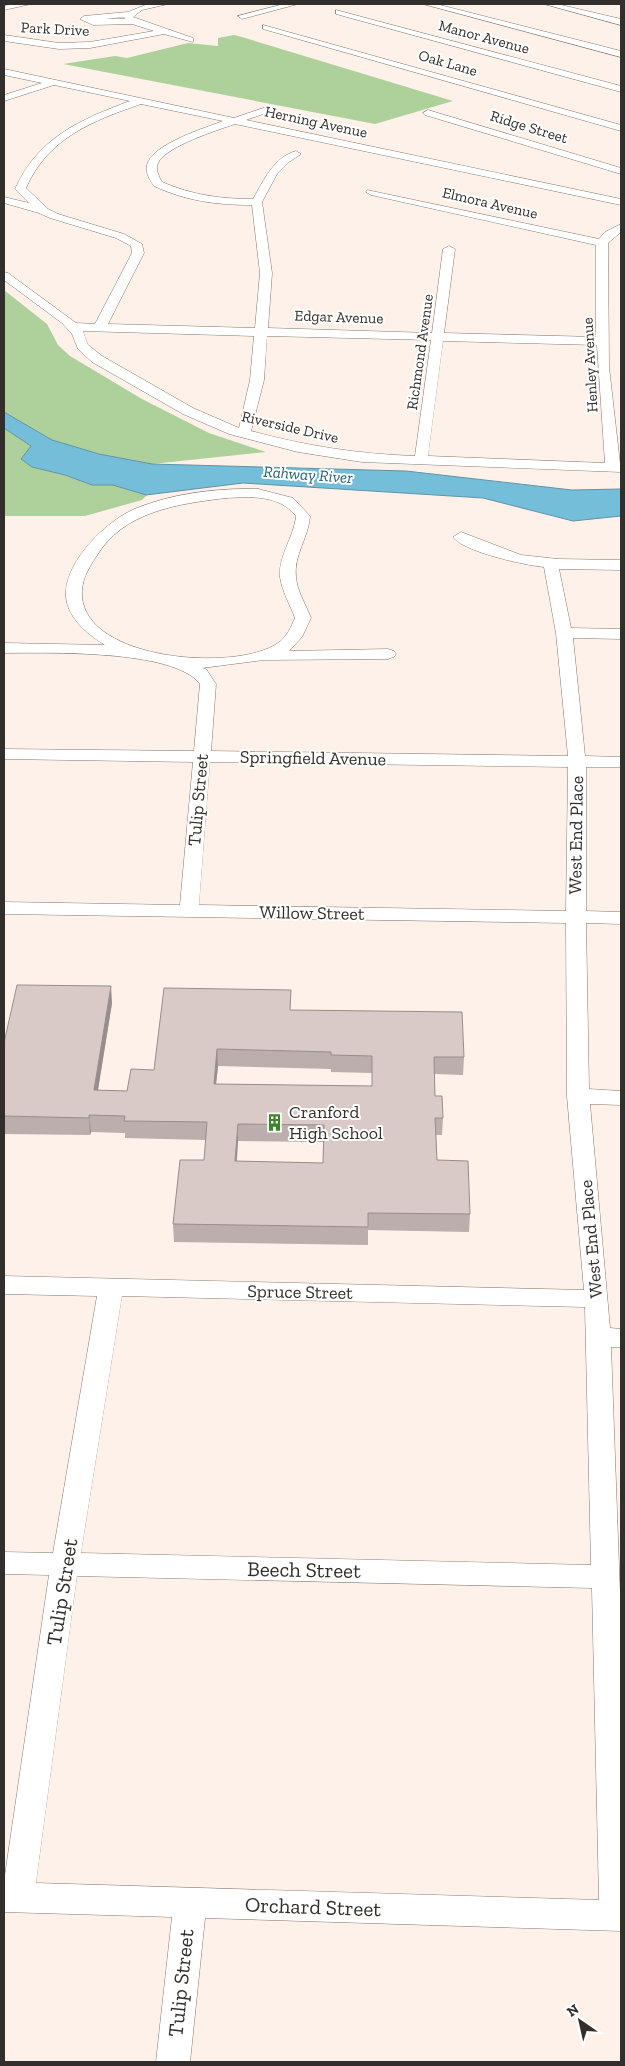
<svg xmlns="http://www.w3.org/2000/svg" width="625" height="2066" font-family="'Zilla Slab',serif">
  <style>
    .forest { fill: #aed19b }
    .water { fill: #75bed9; stroke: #6193a5 }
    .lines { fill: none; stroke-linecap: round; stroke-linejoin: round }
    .minor-casing { stroke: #837871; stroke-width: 1 }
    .minor { fill: #fff; fill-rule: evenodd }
    .wall { fill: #bbaeac; fill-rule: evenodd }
    .shaded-wall { fill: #988d8c }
    .building { fill: #d9cac8; stroke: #988d8c; fill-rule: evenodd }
    .labels { text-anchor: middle; stroke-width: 4; stroke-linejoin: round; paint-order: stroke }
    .far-street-label { font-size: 15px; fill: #322e2b; stroke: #fff }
    .far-water-label { font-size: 16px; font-style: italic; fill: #255f73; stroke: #fff }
    .street-label { font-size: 18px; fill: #322e2b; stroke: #fff }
    .poi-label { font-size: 18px; fill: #322e2b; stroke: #fff; text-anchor: start }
    .near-street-label { font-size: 21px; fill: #322e2b; stroke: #fff }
  </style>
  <rect width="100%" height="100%" fill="#fef1e9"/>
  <g class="forest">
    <path d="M234 35 242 37 453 101 375 124 63 64 115 56 127 58 188 43 218 46V38Z"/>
    <path d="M4 290 47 324 58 345 70 356 142 399 209 433 266 452 152 464 147 495 142 500 85 516H4V428L31 446 21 459 32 467 65 475 92 485H113L146 495 151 464 99 454 52 440 4 412Z"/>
  </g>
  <path class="water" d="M4 412 52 440 99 454 152 464 406 471 572 490 621 489V516L573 521 483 498 243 483 146 495 113 485H92L65 475 32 467 21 459 31 446 4 428Z"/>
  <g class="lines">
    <defs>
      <g id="minor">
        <path d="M14 4H31L4 10V6Z"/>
        <path d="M148 4H168L142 10 133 17 193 38V42L164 34 90 48 59 49 4 41V35L59 43 90 42 154 31 132 24 93 25 80 19 84 16 128 12ZM124 17 125 19H106Z"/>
        <path d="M284 4H298L242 19 238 16Z"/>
        <path d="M423 4H436L621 51V57Z"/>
        <path d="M544 4H557L621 19V25Z"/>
        <path d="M336 10 621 86V92L336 14Z"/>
        <path d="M263 25 621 125V131L263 29Z"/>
        <path d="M4 69 234 118 269 106 272 107V111L246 120 621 199V205L235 124C218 130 166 146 158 163 155 169 159 177 162 182 192 195 221 199 253 199 264 180 274 157 296 151L301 154 289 162 277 174 262 202 272 273 268 328 432 333 443 249 449 246 455 249 444 333 596 337V245L371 195 366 192 367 190 599 239 605 232 621 224V232L608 243 609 367 621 472 362 462 298 452 229 434 183 414 92 362 78 349 72 334 62 323 4 280V272L8 273 76 323 95 324 132 253 131 246 116 238 50 218 39 213 4 203V197L29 203 15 189C38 138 79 120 130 101L54 85 4 101V95L42 83 4 75ZM141 104 223 121C205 128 152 144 147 165 145 173 150 180 154 186 186 201 217 205 252 205L260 273 255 328 108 324 144 253 142 244 124 234 58 214 48 209 26 188C48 138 92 121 141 104ZM83 331 254 336 250 380 239 428 193 408 102 356 88 345ZM267 336 431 340 415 456C358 454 306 446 251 431L264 380ZM443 341 597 345 605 463 428 456Z"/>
        <path d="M428 110 621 168V174L425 115 423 113Z"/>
        <path d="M258 489 293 498 310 516C309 537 293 556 296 577 297 591 306 605 311 618L302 637 289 651 388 649 394 651 396 654 394 657 388 659 264 660 202 668 206 669 216 684 211 751 568 756 556 633 544 567C524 565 464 552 453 537L461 532 521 555 558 559 621 560V570L559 569 571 628 621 629V639L573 638 585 756 621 757V767H586V911L621 912V924L586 923 589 1089 621 1091V1105L590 1104 610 1328 621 1329V1347H611L621 1621V1931L205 1918 190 2062H156L172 1917 4 1912V1882L49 1575 4 1574V1552L53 1553 97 1296 4 1294V1276L584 1290 567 1096 566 923 4 914V902L180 905 193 762 4 759V749L194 751 200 684C174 649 47 653 4 653V643L105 645C90 636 72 622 67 603 58 567 106 520 137 508 175 493 217 488 258 489ZM226 498C251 497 278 494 296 516 294 537 278 556 280 577 282 591 290 605 295 618 291 627 287 637 278 643 237 672 86 661 82 596 81 581 88 569 96 557 123 511 178 504 226 498ZM210 762 568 767 566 911 199 905ZM122 1296 585 1307 591 1565 81 1553ZM77 1576 592 1588 599 1900 36 1883Z"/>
      </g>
    </defs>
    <use href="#minor" class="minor-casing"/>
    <use href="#minor" class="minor"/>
  </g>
  <path class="wall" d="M112 1003 98 1090 127 1091 154 1070 291 1010 464 1057 463 1075 434 1074 435 1096 443 1118 442 1135H436L437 1160 470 1214 469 1232 368 1230V1245L174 1242 173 1224 204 1160 206 1140 125 1138V1133L91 1132 90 1135 4 1134V1043ZM218 1066 331 1069V1072L372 1073V1086L216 1084ZM238 1141 323 1142V1163L237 1161Z"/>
  <g class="shaded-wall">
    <path d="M111 986 112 1003 95 1108 94 1090Z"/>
    <path d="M217 1049 218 1066 214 1102V1084Z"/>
    <path d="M89 1115 91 1132 90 1135 89 1118Z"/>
    <path d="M238 1124V1141L235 1179V1161Z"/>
  </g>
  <path class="building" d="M17 985 111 986 94 1090 127 1091 131 1069 154 1070 164 988 291 990 290 1010 462 1012 464 1057H434L435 1096H442L443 1118H435L437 1160 468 1161 470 1214 368 1213V1227L173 1224 180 1160H204L207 1122 124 1121 125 1116 89 1115V1118L4 1116V1043ZM217 1049 331 1052V1055L372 1056V1086L214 1084ZM238 1124 324 1125 323 1163 235 1161Z"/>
  <defs>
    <symbol id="building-bare" viewBox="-9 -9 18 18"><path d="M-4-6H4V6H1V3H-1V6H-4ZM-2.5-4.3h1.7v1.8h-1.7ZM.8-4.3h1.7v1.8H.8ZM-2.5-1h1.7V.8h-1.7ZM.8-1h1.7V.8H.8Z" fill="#3e842a" stroke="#fff" stroke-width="2.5" paint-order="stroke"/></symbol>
  </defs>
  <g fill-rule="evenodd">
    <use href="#building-bare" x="262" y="1110" width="25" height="25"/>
  </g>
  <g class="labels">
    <g class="far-street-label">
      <text transform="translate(55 29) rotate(3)" y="5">Park Drive</text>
      <text transform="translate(484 37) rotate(15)" y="5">Manor Avenue</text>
      <text transform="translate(448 63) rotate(16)" y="5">Oak Lane</text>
      <text transform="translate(316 122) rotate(12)" y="5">Herning Avenue</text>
      <text transform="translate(529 127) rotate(17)" y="5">Ridge Street</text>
      <text transform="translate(490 203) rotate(13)" y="5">Elmora Avenue</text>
      <text transform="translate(339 317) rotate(2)" y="5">Edgar Avenue</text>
      <text transform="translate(420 352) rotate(-82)" y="5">Richmond Avenue</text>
      <text transform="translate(590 365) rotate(-93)" y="5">Henley Avenue</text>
      <text transform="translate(290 427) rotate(13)" y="5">Riverside Drive</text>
    </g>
    <g class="far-water-label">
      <text transform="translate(308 474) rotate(4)" y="6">Rahway River</text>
    </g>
    <g class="street-label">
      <text transform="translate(313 758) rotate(1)" y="6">Springfield Avenue</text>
      <text transform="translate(198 800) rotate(-85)" y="6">Tulip Street</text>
      <text transform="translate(576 835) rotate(-89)" y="6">West End Place</text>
      <text transform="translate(312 913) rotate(1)" y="6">Willow Street</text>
      <text transform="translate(591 1239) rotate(-95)" y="6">West End Place</text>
      <text transform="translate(300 1292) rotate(1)" y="6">Spruce Street</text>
    </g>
    <g class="poi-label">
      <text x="289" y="1118">Cranford<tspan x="289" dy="21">High School</tspan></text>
    </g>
    <g class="near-street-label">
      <text transform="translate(304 1570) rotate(1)" y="7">Beech Street</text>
      <text transform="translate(62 1592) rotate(-81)" y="7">Tulip Street</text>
      <text transform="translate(313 1907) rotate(2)" y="7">Orchard Street</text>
      <text transform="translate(181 1983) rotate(-84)" y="7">Tulip Street</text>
    </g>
  </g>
  <rect width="625" height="2066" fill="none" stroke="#322e2b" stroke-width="10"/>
  <g transform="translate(580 2021) rotate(326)" stroke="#ffffff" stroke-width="4" paint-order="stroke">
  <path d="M0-4L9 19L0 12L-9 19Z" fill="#322e2b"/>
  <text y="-8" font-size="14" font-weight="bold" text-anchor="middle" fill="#322e2b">N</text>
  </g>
</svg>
